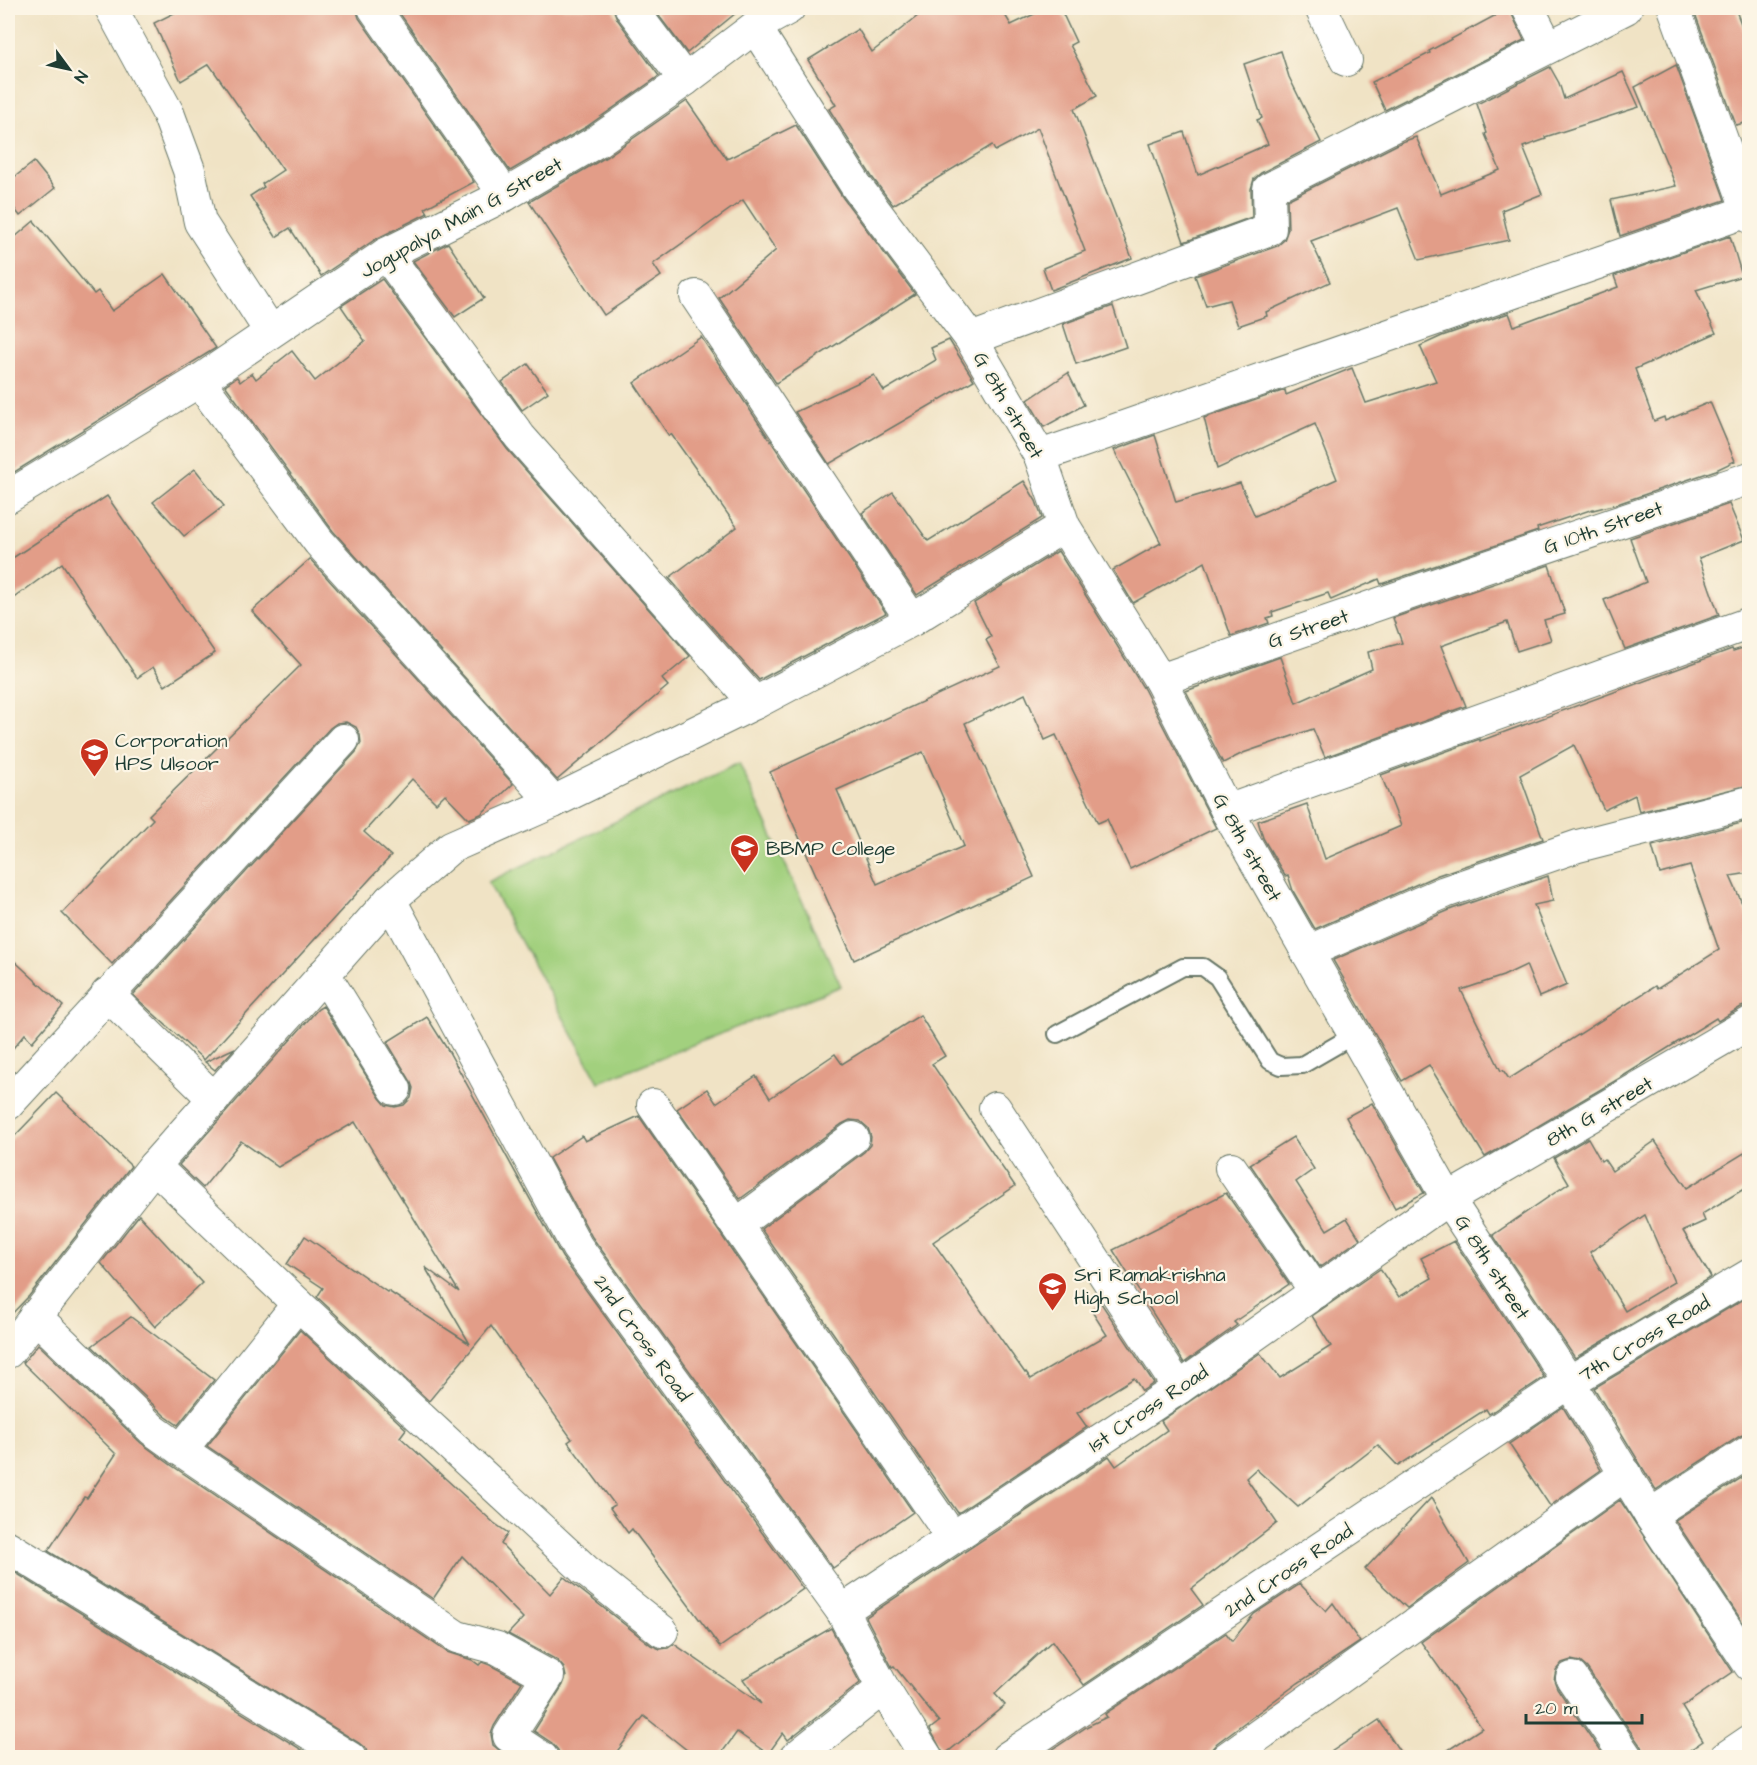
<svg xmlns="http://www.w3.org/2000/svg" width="1757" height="1765" font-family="'Architects Daughter',sans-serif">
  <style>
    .green { fill: #a2d07e; stroke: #608659; stroke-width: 1.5 }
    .building { fill: #e29d88; fill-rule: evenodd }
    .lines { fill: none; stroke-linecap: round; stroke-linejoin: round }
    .service-casing { stroke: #687767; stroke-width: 20 }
    .minor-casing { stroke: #687767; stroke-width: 34 }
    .service { stroke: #fff; stroke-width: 16 }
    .minor { stroke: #fff; stroke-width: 32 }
    .labels { text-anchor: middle; stroke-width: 4.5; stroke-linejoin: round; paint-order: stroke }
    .street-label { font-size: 20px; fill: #1f3d34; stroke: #fcf5e5 }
    .poi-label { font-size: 20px; fill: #1f3d34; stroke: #fcf5e5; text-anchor: start }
  </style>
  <rect width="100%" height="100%" fill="#fcf5e5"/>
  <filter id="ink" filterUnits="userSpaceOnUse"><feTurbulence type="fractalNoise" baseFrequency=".0167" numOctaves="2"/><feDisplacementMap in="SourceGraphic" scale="12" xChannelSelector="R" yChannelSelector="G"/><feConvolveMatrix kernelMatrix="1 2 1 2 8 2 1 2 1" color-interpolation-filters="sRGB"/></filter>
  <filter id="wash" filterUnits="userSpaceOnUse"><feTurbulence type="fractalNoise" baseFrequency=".008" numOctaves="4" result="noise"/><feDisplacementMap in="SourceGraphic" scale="24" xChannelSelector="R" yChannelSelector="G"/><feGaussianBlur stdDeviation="1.35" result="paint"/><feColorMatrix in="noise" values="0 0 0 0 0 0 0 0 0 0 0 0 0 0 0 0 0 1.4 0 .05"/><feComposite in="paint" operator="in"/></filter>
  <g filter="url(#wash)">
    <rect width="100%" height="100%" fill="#f0e3c5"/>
    <path class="green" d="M739 763 841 986 599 1082 488 882Z"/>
    <g id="blocks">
      <g class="building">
        <path d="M184 8H356L359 18 474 182 425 208 428 213 376 239 321 276 290 228 276 237 250 196 264 187 262 184 283 170 209 64 181 81 154 23Z"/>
        <path d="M396 8H613L617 19 659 76 586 127 510 171Z"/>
        <path d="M653 8H742L687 53Z"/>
        <path d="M928 8H1001L1011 25 1047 8H1060L1076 42 1070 45 1097 96 1074 109 1132 258 1051 290 1043 268 1085 251 1038 128 995 151 992 145 893 205 872 177 829 109 836 105 808 60 858 29 872 52Z"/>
        <path d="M1509 8 1524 40 1385 110 1372 82 1430 53 1429 51Z"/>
        <path d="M1693 8H1735L1749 45V122L1736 125Z"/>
        <path d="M1281 51 1289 77 1321 142 1261 173 1254 179 1251 189 1252 217 1184 242 1150 144 1184 132 1198 175 1268 144 1257 120 1262 118 1244 64Z"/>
        <path d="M1676 65 1725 200 1620 236 1611 200 1676 186 1635 87Z"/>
        <path d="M1550 67 1559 83 1564 99 1623 72 1639 107 1545 137 1546 139 1523 147 1542 194 1502 210 1509 240 1419 260 1398 208 1311 241 1330 282 1266 312 1267 316 1238 326 1229 300 1206 306 1195 276 1277 246 1284 240 1288 229 1287 200 1402 142 1416 137 1441 194 1500 170 1485 134 1487 133 1477 104Z"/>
        <path d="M687 101 727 159 796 125 843 198 915 294 776 383 719 298 776 250 743 200 653 264 661 276 604 315 529 202 606 157Z"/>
        <path d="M34 162 55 188 20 216 8 200V182Z"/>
        <path d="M34 221 94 294 98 291 112 311 165 274 216 348 8 476V243Z"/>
        <path d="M1730 236 1742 276 1696 290 1716 333 1635 369 1654 421 1664 417 1665 421 1710 402 1735 461 1716 470 1617 504 1593 510V509L1537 528 1538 531 1381 584 1379 579 1331 600 1328 593 1272 612 1273 616 1267 618 1269 623 1231 636 1205 562 1133 603 1113 570 1161 543 1114 450 1155 435 1176 502 1240 483 1255 516 1337 479 1315 424 1217 469 1204 418 1285 390 1286 395 1352 368 1366 403 1436 381 1420 346 1442 336 1509 313 1514 326 1618 287 1614 276Z"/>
        <path d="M448 243 484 298 455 317 413 261Z"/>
        <path d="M382 279 507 449 690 656 662 679 668 686 557 780 333 531 225 385 237 377 240 382 252 373 256 379 292 351 315 381 365 341 341 306Z"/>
        <path d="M1113 306 1126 347 1076 364 1063 324Z"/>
        <path d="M701 337 886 613 759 680 669 578 737 527 671 434 669 436 634 383Z"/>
        <path d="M949 340 974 380 829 464 795 412 874 375 884 391 936 360 931 348Z"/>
        <path d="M528 364 548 392 522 410 502 382Z"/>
        <path d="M1068 373 1084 405 1044 427 1028 400Z"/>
        <path d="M195 469 224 506 184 536 153 502Z"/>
        <path d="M1024 481 1036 501 1042 518 917 595 862 513 893 492 928 541Z"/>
        <path d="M107 496 215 653 165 686 153 667 137 678 62 563 8 602V561Z"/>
        <path d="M1729 504 1744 540 1699 558 1719 615 1625 649 1604 600 1646 582 1630 538Z"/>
        <path d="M1058 551 1144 689 1216 828 1130 869 1107 819 1098 823 1056 735 1045 740 1025 694 965 723 1034 877 854 960 770 772 1000 666 986 640 991 637 974 603ZM923 752 964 846 877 884 837 790Z"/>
        <path d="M310 559 513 784 481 814 469 819 445 794 436 803 412 779 364 832 391 856 204 1060 133 995 356 752 361 743 360 735 356 727 346 722 337 723 330 728 112 964 62 913 153 819 149 815 301 665 252 611Z"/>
        <path d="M1549 565 1565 614 1544 620 1551 640 1517 651 1507 622 1441 646 1466 706 1325 757 1313 729 1243 753 1223 763 1186 691 1280 657 1296 703 1372 669 1368 652 1402 643 1393 618Z"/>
        <path d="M1749 646V785L1639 812 1635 795 1604 810 1574 745 1520 775 1543 839 1438 875 1315 929 1293 891 1288 875 1285 876 1263 838 1258 821 1307 804 1325 859 1401 826 1381 775 1480 739V741L1732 649 1733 651Z"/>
        <path d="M1749 821V873L1730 876 1749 919V1005L1741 1007 1718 1021 1716 1018 1620 1078 1485 1157 1429 1065 1402 1081 1333 960 1452 909 1548 876 1553 901 1534 905 1567 985 1539 997 1526 965 1503 976 1461 990 1501 1071 1503 1070 1509 1079 1655 986 1657 989 1719 950 1690 866 1660 874 1652 846Z"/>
        <path d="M8 955 63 1006 32 1042 25 1034 8 1054Z"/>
        <path d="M323 1006 380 1098 386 1105 395 1107 404 1105 411 1098 413 1088 410 1080 387 1042 427 1017 449 1052 562 1257 803 1589 720 1647 632 1529 628 1533 610 1508 615 1505 568 1442 572 1439 491 1326 429 1401 317 1297 323 1288 287 1264 305 1236 387 1292 388 1291 470 1344 425 1267 459 1292 355 1122 278 1167 241 1141 203 1188 179 1165 318 1009Z"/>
        <path d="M920 1015 945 1056 932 1064 1015 1186 933 1242 1025 1373 1026 1372 1031 1379 1107 1335 1091 1310 1101 1303 1154 1383 1142 1391 1134 1378 1077 1413 1087 1427 958 1513 761 1229 864 1152 870 1145 871 1137 868 1128 860 1121 850 1120 842 1124 740 1199 677 1109 707 1089 716 1103 756 1076 770 1098 835 1054 842 1064Z"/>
        <path d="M235 1048 215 1070 205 1062Z"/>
        <path d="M56 1093 131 1166 29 1296 8 1318V1143Z"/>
        <path d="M1372 1103 1424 1193 1395 1208 1346 1117Z"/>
        <path d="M639 1116 913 1512 833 1568 592 1237 549 1158 582 1136 585 1141Z"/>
        <path d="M1293 1137 1314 1169 1296 1182 1327 1230 1347 1218 1360 1239 1320 1267 1250 1164Z"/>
        <path d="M1588 1138 1601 1161 1604 1159 1612 1171 1655 1141 1687 1188 1749 1150V1186L1702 1214 1705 1221 1683 1231 1711 1277 1575 1358 1493 1235 1569 1183 1554 1158ZM1645 1215 1674 1282 1625 1311 1590 1252Z"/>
        <path d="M1226 1193 1289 1284 1234 1322 1237 1325 1184 1363 1113 1250Z"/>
        <path d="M139 1215 202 1283 155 1327 101 1263Z"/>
        <path d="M1454 1241 1544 1377 1489 1414 1486 1409 1398 1466 1378 1445 1298 1507 1256 1469 1246 1478 1277 1523 1191 1589 1203 1605 1084 1685 1052 1641 995 1694 1005 1705 944 1755 930 1729 939 1722 894 1666 892 1667 866 1617 1109 1456 1116 1466 1167 1430 1161 1421 1260 1353 1280 1378 1331 1346 1312 1316 1380 1269 1399 1297 1432 1278 1421 1258Z"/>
        <path d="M1749 1296V1433L1740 1436 1656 1490 1594 1388Z"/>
        <path d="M131 1317 214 1380 178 1425 165 1416 92 1346Z"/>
        <path d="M300 1330 406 1429 400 1437 494 1523 508 1533 501 1544 550 1594 564 1577 651 1645 660 1649 668 1648 674 1644 761 1704 743 1679 831 1628 860 1683 788 1740 783 1733 768 1754 737 1732 718 1758H697L644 1716 612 1758H560L558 1750 552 1743 534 1731 563 1685 566 1677 564 1668 557 1660 508 1634 523 1618 462 1556 433 1599 207 1446Z"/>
        <path d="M38 1344 141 1443 171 1465 447 1652 472 1660 479 1665 482 1662 490 1665 522 1682 494 1726 491 1734 493 1745 509 1758H368L366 1749 359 1743 48 1551 84 1497 87 1498 116 1454 23 1363Z"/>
        <path d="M1563 1407 1601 1470 1550 1506 1509 1444Z"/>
        <path d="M1749 1473V1632L1675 1520Z"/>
        <path d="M1431 1498 1469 1563 1407 1608 1365 1569Z"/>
        <path d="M1620 1500 1733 1672 1682 1707 1703 1741 1678 1758H1645L1642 1748 1587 1668 1580 1662 1571 1660 1562 1663 1556 1670 1554 1680 1557 1688 1605 1758H1436L1482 1728 1421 1642Z"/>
        <path d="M8 1568 315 1758H8Z"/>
        <path d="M1300 1584 1326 1611 1333 1603 1360 1642 1298 1683 1217 1743 1211 1750 1209 1758H1040L1088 1726 1107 1717 1105 1714 1226 1633 1232 1641 1254 1614Z"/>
        <path d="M1379 1720 1404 1758H1322Z"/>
      </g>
    </g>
  </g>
  <g filter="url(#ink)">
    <use href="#blocks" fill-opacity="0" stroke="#687767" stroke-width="1.5"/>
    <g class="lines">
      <defs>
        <path id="service" d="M1057 1034 1183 967H1203L1217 977 1270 1061 1281 1066 1302 1065 1354 1035"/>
        <g id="minor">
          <path d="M111 8 168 113 189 170 200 222 270 331"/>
          <path d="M374 8 505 195"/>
          <path d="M631 8 685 80"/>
          <path d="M1321 8 1346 60"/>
          <path d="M1528 8 1548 47"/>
          <path d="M1674 8 1750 217"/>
          <path d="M755 27 857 187 971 339 1040 456 1064 526 1160 680 1227 811 1448 1199 1569 1382 1650 1515 1750 1665"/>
          <path d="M386 254 520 437 755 703"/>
          <path d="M696 296 912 620"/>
          <path d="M971 339 1270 229 1269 189 1626 8"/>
          <path d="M199 381 319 542 553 802"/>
          <path d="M1040 456 1748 211"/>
          <path d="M8 497 199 381 386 254 505 195 596 142 685 80 755 27 789 8"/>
          <path d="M1160 680 1457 577 1750 478"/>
          <path d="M1227 811 1750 623"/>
          <path d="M390 900 577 1247 842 1611 883 1688 927 1758"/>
          <path d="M1307 952 1445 892 1578 846 1750 802"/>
          <path d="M324 974 395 1089"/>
          <path d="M107 994 214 1099"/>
          <path d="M8 1104 343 740"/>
          <path d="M653 1105 952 1537"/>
          <path d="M995 1108 1179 1388"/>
          <path d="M154 1166 298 1304 585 1570 662 1631"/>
          <path d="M1231 1168 1316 1292"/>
          <path d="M736 1225 853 1138"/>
          <path d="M35 1316 153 1430 181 1450 457 1637 497 1648 548 1676 509 1736 542 1758"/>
          <path d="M8 1352 154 1166 390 900 451 847 553 802 755 703 912 620 1064 526"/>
          <path d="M181 1450 298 1304"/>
          <path d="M1650 1515 1750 1451"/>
          <path d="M8 1547 350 1758"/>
          <path d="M842 1611 1179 1388 1448 1199 1750 1023"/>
          <path d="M1572 1678 1627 1758"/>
          <path d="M795 1758 883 1688"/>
          <path d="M1007 1758 1569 1382 1750 1275"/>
          <path d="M1227 1758 1626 1474"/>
          <path d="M1725 1758 1750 1741"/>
        </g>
      </defs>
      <use href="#service" class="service-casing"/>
      <use href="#minor" class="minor-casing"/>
      <use href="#service" class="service"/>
      <use href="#minor" class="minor"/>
    </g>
  </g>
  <defs>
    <symbol id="school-pin" viewBox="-11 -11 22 30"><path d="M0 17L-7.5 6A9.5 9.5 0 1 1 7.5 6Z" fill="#c8321e" stroke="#fcf5e5"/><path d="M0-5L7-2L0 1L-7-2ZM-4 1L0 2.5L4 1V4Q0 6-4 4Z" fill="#fff"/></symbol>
  </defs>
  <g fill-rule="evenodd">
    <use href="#school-pin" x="78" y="736" width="33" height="45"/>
    <use href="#school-pin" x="728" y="832" width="33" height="45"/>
    <use href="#school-pin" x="1036" y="1270" width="33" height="45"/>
  </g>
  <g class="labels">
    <g class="street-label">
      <text transform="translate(461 217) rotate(-29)" y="7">Jogupalya Main G Street</text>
      <text transform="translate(1009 405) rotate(60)" y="7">G 8th street</text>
      <text transform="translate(1603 527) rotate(-19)" y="7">G 10th Street</text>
      <text transform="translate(1308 628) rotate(-19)" y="7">G Street</text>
      <text transform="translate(1248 847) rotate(61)" y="7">G 8th street</text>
      <text transform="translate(1599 1111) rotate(-30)" y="7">8th G street</text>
      <text transform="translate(1493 1267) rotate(57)" y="7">G 8th street</text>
      <text transform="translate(643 1338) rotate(54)" y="7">2nd Cross Road</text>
      <text transform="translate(1644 1338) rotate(-31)" y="7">7th Cross Road</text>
      <text transform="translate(1148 1408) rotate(-34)" y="7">1st Cross Road</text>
      <text transform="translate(1288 1570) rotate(-34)" y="7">2nd Cross Road</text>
    </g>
    <g class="poi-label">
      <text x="115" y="747">Corporation<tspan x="115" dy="23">HPS Ulsoor</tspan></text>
      <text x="766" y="855">BBMP College</text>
      <text x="1074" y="1281">Sri Ramakrishna<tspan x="1074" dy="23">High School</tspan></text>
    </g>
  </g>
  <rect width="1757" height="1765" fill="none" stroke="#fcf5e5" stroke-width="30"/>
  <g transform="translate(69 69) rotate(123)" stroke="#fcf5e5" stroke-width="4.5" paint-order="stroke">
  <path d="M0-4.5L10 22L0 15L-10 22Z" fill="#1f3d34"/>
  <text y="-9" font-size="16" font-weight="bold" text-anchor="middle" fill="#1f3d34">N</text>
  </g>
  <path d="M1526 1714v9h116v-9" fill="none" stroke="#1f3d34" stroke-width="3"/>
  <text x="1535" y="1714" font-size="18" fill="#1f3d34" stroke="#fcf5e5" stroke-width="4.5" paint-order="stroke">20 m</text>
</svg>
